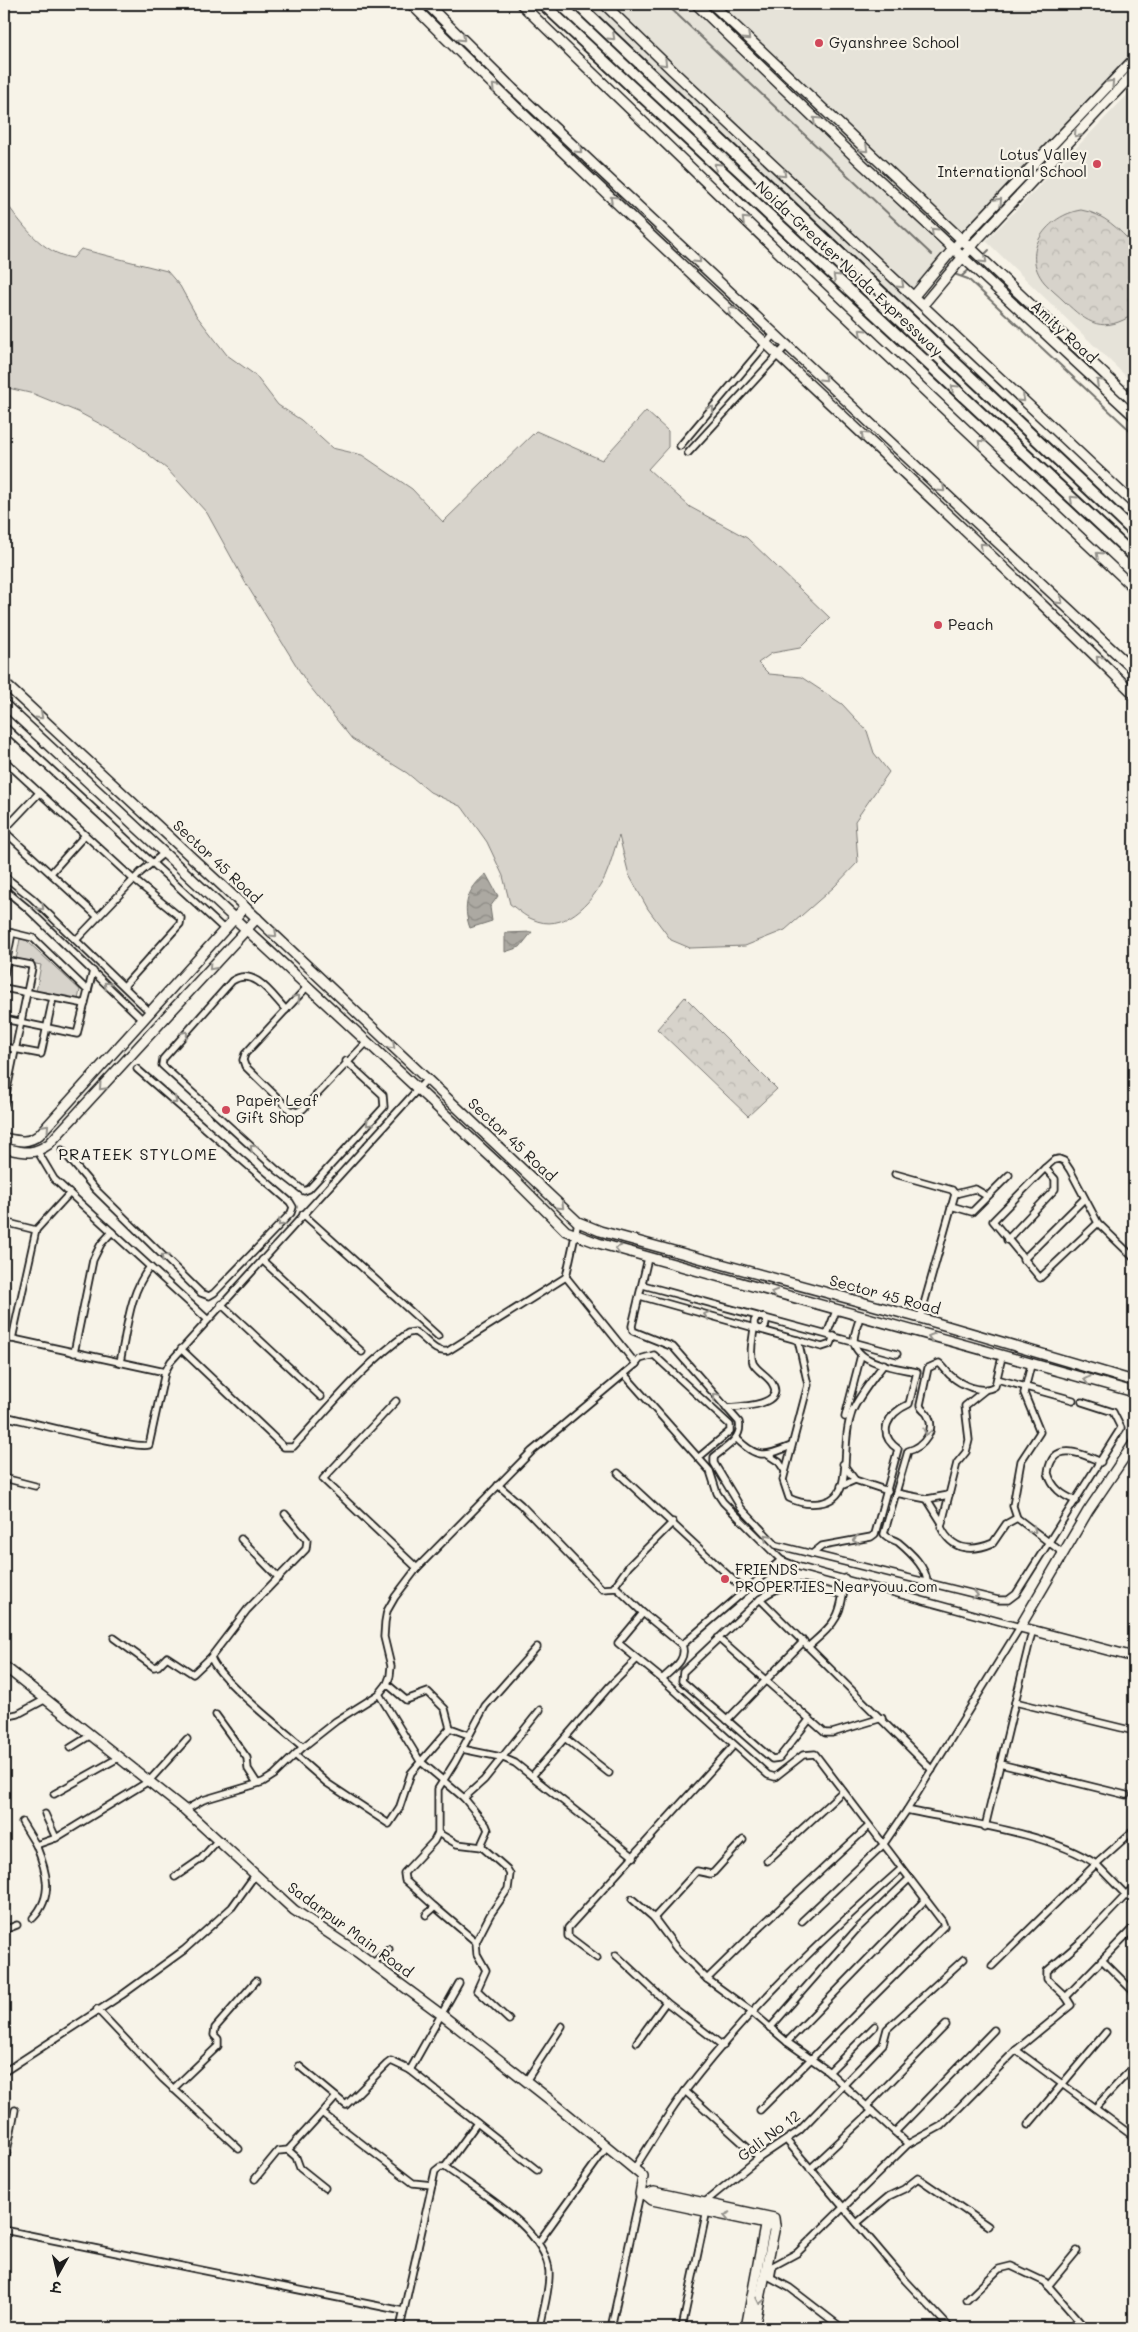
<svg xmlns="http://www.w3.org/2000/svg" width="1138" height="2332" font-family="Mali,'Playpen Sans Deva',sans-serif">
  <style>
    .built { fill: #e6e3d9 }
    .grass { fill: #d7d3cb; stroke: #7a7874 }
    .forest { fill: url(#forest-crowns); stroke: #7a7874 }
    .water { fill: url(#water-waves); stroke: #72716c }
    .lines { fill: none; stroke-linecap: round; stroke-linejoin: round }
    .stream { stroke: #72716c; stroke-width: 2 }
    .street-casing { stroke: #1c1c1c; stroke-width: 9 }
    .secondary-casing { stroke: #1c1c1c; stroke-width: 12 }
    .highway-casing { stroke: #1c1c1c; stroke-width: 14 }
    .street { stroke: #f7f3e8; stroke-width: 5.5 }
    .secondary { stroke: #f7f3e8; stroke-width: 9 }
    .highway { stroke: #f7f3e8; stroke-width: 10 }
    .oneway { stroke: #94928c }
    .poi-dot { fill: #d1495b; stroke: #f7f3e8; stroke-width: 2 }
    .labels { text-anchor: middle; stroke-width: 4.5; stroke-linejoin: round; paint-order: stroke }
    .poi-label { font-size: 15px; fill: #1c1c1c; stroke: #f7f3e8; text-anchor: start }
    .street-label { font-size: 15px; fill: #1c1c1c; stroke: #f7f3e8 }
    .neighbourhood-label { font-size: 16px; letter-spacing: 1px; fill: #1c1c1c; stroke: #f7f3e8 }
  </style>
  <defs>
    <pattern id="forest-crowns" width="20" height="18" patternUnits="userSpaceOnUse" patternTransform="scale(1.25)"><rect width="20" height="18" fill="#d7d3cb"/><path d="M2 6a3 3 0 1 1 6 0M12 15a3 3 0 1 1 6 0" fill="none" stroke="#b8b5ae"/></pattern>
    <pattern id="water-waves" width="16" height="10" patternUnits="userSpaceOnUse" patternTransform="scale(1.25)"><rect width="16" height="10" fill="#aca9a2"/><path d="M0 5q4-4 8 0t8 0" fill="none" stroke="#8b8983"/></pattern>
  </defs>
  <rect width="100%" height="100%" fill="#f7f3e8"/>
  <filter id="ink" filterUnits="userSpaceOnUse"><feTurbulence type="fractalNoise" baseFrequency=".02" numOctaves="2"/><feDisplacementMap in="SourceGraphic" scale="10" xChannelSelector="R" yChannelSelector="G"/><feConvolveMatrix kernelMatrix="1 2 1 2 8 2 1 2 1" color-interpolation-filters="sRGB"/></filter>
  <g filter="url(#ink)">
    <g class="built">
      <path d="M567 4H1134V74L896 320Z"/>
      <path d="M1134 88V384L986 241Z"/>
    </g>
    <g class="grass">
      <path d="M4 200C22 224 41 253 73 258L81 249 167 271 180 286 196 315 227 355 255 375 278 405 301 420 332 448 362 455 412 489 443 522 536 431 602 460 646 411 668 431V447L648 469 690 507 747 538 830 618 800 648 772 653 758 663 769 674 801 677 842 704 867 731 874 753 889 772 855 821 858 862 834 887 785 930 745 946 690 948 671 940 648 909 629 875 619 836C614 849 611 864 605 877 592 903 563 934 532 919 524 916 517 909 510 904L503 876 487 842 462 807 430 792 407 773 352 739 307 683 245 582 207 513 167 469 130 440 78 412 34 394 4 387Z"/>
      <path d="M20 939 26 940 80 990 78 1000 36 992 41 965 16 960Z"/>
    </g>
    <g class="forest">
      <path d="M1081 210C1105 214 1118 229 1134 245V314C1103 334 1088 324 1064 301 1058 295 1050 289 1044 282 1019 251 1048 215 1081 210Z"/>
      <path d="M685 997 777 1089 748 1116 657 1029Z"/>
    </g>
    <g class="water">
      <path d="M486 874 498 896 490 907 492 921 470 928C462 906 467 889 486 874Z"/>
      <path d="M532 932 520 947 505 952V933Z"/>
    </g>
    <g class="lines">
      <g class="stream">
        <path d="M666 4 932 255"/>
        <path d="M984 255 989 250"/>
        <path d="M954 274 968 279 1134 434"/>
        <path d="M962 276 971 268"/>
      </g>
      <defs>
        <g id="street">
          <path d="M680 446 775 333"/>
          <path d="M688 453 788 344"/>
          <path d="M4 726 224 929"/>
          <path d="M4 760 133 879 181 918 180 924 124 986"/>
          <path d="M4 830 39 793"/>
          <path d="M4 831 97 916"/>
          <path d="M51 873 85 835"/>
          <path d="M4 876 32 898 149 1011"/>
          <path d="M4 889 27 908 142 1019"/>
          <path d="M4 931 33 938 88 991"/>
          <path d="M76 940 141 872 164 853"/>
          <path d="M4 960 31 965 32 968 4 1104"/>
          <path d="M4 975 12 933"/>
          <path d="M307 987 245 1054 243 1060 245 1066 290 1110 297 1112 303 1109 367 1042"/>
          <path d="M4 988 85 1004"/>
          <path d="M286 1010C272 995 254 966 232 981L163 1059 162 1065 277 1170 304 1191 309 1189 384 1107 383 1095 346 1061"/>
          <path d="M4 1019 77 1034 93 971"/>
          <path d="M4 1047 41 1054 53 998"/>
          <path d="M62 1150 95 1189 201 1293 209 1296 214 1293 291 1213 293 1207 290 1202 137 1069"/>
          <path d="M38 1152 54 1179 207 1319"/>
          <path d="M895 1174 952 1190 955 1194 920 1318"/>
          <path d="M955 1194 975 1189 987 1196"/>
          <path d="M951 1206 972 1212 1009 1175"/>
          <path d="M303 1214 438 1336"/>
          <path d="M4 1222 36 1230 69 1194"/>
          <path d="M1098 1223 1040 1278 993 1221 1045 1168 1054 1160 1059 1159 1064 1161 1070 1170 1098 1223 1134 1258"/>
          <path d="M1007 1240 1055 1189V1179L1045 1168"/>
          <path d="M648 1258 632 1326 633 1331 673 1347 739 1422C743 1438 726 1447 714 1457V1463L741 1508 776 1545 998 1600H1008L1016 1594 1121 1428 1113 1412 1082 1402"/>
          <path d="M262 1260 362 1352"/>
          <path d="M1023 1260 1084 1199"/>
          <path d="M643 1285 897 1354"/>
          <path d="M640 1296 822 1347 831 1344 834 1336"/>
          <path d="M221 1304 321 1397"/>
          <circle cx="760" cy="1323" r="6"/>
          <path d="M827 1334 836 1311"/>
          <path d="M4 1337 165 1372"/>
          <path d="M12 1339 36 1230"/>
          <path d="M798 1340 808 1385 783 1480 789 1498C805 1506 835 1508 842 1485 848 1463 843 1436 852 1412 859 1395 873 1379 884 1364"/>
          <path d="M181 1349 284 1447H293C330 1407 363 1365 408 1333L415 1332C426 1338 434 1354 448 1351L566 1277"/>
          <path d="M74 1353 93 1260 101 1244 112 1232"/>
          <path d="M120 1362C127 1330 129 1293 150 1267"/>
          <path d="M636 1364 640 1359 654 1355 730 1425V1431L698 1458"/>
          <path d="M1031 1365 1024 1393 1040 1432 1021 1461 1013 1506 1017 1518 1063 1553"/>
          <path d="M624 1374 710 1471 717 1493 723 1502 781 1560 796 1566 1020 1627 907 1810 883 1845 802 1921"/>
          <path d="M997 1379 1073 1400"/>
          <path d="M985 1390 965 1406 969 1440 966 1452 957 1463 941 1527C952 1551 972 1552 993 1543L1006 1524 1017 1518"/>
          <path d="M396 1401 323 1479 417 1568"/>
          <path d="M726 1408C737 1407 787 1406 772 1383 767 1375 757 1371 753 1363 749 1352 753 1339 754 1328"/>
          <path d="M4 1416C26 1421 135 1450 149 1445L165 1372 171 1361 427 1079"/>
          <path d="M845 1417 861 1355"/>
          <path d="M736 1438C757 1459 764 1457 791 1446"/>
          <path d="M768 1455 779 1462 785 1471"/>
          <path d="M618 1473 744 1590"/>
          <path d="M4 1478 35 1486"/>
          <path d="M855 1480 888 1491"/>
          <path d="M498 1485 521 1505 602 1589 617 1588 643 1613 682 1645"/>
          <path d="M841 1486 855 1480 843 1464"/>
          <path d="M896 1493 927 1499 949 1495"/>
          <path d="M927 1499 942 1523"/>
          <path d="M1076 1501C1062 1495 1052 1488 1048 1473 1052 1440 1081 1453 1101 1462"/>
          <path d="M285 1514 307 1540 306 1549 247 1610 211 1657C215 1676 285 1732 303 1747"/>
          <path d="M241 1539 279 1578"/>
          <path d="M812 1554 822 1546 871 1537 875 1534 898 1449C875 1433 889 1413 909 1404L917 1372C900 1368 854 1364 854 1340 854 1333 858 1324 860 1317"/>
          <path d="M927 1584C928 1568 910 1552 898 1542 893 1539 888 1539 884 1534L908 1451C924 1447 937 1430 927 1414 924 1410 921 1410 920 1405L928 1368 939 1363C943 1366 946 1371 950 1375 961 1385 982 1395 995 1386L1002 1357"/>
          <path d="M614 1587 629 1566 673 1522"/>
          <path d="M760 1599C791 1576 809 1587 843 1595"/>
          <path d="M643 1613 618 1643 662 1679"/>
          <path d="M114 1638 154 1667 158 1666 167 1657 193 1674 211 1657"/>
          <path d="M718 1638 825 1733H832L882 1718"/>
          <path d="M809 1646C838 1621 841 1616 845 1578"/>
          <path d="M387 1684 406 1700 428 1692 445 1709 450 1728 469 1735"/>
          <path d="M379 1694 420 1761 464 1798 486 1825 488 1830 482 1843V1847"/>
          <path d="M1015 1702 1134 1731"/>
          <path d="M216 1715 247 1758 248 1769 257 1783"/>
          <path d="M4 1717 18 1714 46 1699"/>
          <path d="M727 1720 804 1641"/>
          <path d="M809 1720 779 1758 772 1759 682 1681 683 1672 760 1599 932 1770"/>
          <path d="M565 1738 609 1773"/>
          <path d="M70 1748 91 1735"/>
          <path d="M462 1749 501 1757 515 1763 634 1857"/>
          <path d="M295 1755 327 1783 389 1824 399 1809 411 1773 450 1728"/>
          <path d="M1000 1764 1126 1795"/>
          <path d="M532 1776 609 1687 637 1659"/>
          <path d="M54 1794 120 1757"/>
          <path d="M464 1798 484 1780 540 1710"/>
          <path d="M185 1810 203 1800 263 1782 274 1775 303 1747 336 1721 379 1694 387 1684 390 1676 391 1666 384 1637 385 1622 387 1611 395 1597 417 1568 532 1451 636 1364 566 1277 578 1222"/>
          <path d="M907 1810C962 1822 1051 1833 1096 1864L992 1966"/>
          <path d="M45 1814 56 1838"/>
          <path d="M22 1822 36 1845 56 1838 149 1781 187 1739"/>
          <path d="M985 1827 1032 1632"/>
          <path d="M438 1833 457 1844 482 1847 507 1869 510 1874 508 1889 490 1915 476 1942 477 1954 486 1970 477 1990 509 2020"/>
          <path d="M767 1861 843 1791"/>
          <path d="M175 1877 201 1859 218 1840"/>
          <path d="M1134 1886 1126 1895 1134 1902"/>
          <path d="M632 1899 654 1918 677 1949 707 1979 752 2012 787 2042 828 2071 908 2144"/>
          <path d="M435 1907 405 1880 404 1873 434 1841 438 1833V1789L455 1762 485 1706 537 1647"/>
          <path d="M426 1915 435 1907 476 1942"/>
          <path d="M33 1918C54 1896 47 1872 36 1845"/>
          <path d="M654 1918 697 1871 711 1874 714 1872 743 1840"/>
          <path d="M4 1930 17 1925"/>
          <path d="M616 1955 666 2002 723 2046"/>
          <path d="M597 1958 568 1936V1928L734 1745"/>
          <path d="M1102 1960 1134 1992"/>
          <path d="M372 1964 389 1949"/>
          <path d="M707 1979 760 1927 869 1826"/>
          <path d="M1066 1997 1134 1927"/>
          <path d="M97 2009 163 2079 239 2149"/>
          <path d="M770 2028 856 1930 909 1879"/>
          <path d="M637 2042 666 2002"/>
          <path d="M787 2042 925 1900"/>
          <path d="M1016 2050 1071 2005 1066 1997 1047 1979V1971L1083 1940 1126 1895 1096 1864 1134 1830"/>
          <path d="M299 2066 346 2105 387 2064 391 2061 410 2070 537 2170"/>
          <path d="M410 2070 459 1983"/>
          <path d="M4 2072 122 1995 184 1950 232 1907 255 1875"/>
          <path d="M829 2072 875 2026"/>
          <path d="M526 2081 562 2026"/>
          <path d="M173 2089 218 2046V2039L214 2035 215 2028 256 1981"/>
          <path d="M685 2091 759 2158"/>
          <path d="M867 2106 946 2025"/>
          <path d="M1095 2108 1134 2066"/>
          <path d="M760 2110 944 1926 942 1921 815 1754 803 1755 775 1777 768 1775 662 1679C672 1669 688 1660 682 1645L781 1560"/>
          <path d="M322 2113 336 2097"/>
          <path d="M1028 2125 1106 2032"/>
          <path d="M895 2132 994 2030"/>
          <path d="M787 2141 905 2280 950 2328"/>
          <path d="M288 2150 296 2157 300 2168 325 2188"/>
          <path d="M4 2167 15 2110"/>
          <path d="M445 2167 477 2123"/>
          <path d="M634 2169C651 2143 667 2115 686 2090 749 2008 824 1937 901 1869"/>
          <path d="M810 2169 872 2111"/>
          <path d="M255 2179 278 2151 288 2150 322 2113 413 2183 432 2185 435 2171 440 2167H445C477 2191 545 2228 549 2271 550 2290 543 2310 540 2328"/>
          <path d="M705 2202 759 2158 799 2131 883 2044 887 2029 964 1959"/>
          <path d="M857 2223 889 2196 904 2189 918 2178 988 2226"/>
          <path d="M4 2230 403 2311"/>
          <path d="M538 2243 607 2147"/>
          <path d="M768 2276 790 2288 842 2328"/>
          <path d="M771 2277 773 2266 797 2253 908 2144 941 2126 1016 2050 1134 2137"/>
          <path d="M1048 2286 1077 2251"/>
          <path d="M967 2300 999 2269 1011 2266 1045 2282 1085 2328"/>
          <path d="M400 2328 432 2185"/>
          <path d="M611 2328 640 2194"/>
          <path d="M682 2328 707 2210"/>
          <path d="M1132 2328 1134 2326"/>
        </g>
        <g id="secondary">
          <path d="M411 4C647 239 897 460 1134 694"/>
          <path d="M427 4 513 89 1134 670"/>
          <path d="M521 4 799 272 1134 588"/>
          <path d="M604 4 672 70 1134 504"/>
          <path d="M696 4 859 161 1134 416"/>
          <path d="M712 4 1134 402"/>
          <path d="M914 296 954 248 1134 59"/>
          <path d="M923 305 977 240 1134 73"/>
          <path d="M4 683 245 907 578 1222 600 1231 920 1318 1134 1381"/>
          <path d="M4 704 507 1172 566 1231 598 1243 1134 1392"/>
          <path d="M4 1138C18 1141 27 1144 39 1135L245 907"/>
          <path d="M4 1148C23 1152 32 1156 49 1144L257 918"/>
          <path d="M1134 1443 1088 1511 1020 1627 1134 1657"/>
          <path d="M4 1666 185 1810 294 1910 357 1952 442 2015 549 2099 640 2174 643 2177 640 2194 646 2195 654 2192 774 2218 775 2226 754 2328"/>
          <path d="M646 2195 652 2200 775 2226"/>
          <path d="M746 2328 765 2226"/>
        </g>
        <g id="highway">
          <path d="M543 4 1134 556"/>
          <path d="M577 4 1134 532"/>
        </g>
      </defs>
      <use href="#street" class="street-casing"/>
      <use href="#secondary" class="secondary-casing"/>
      <use href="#highway" class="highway-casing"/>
      <use href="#street" class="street"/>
      <use href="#secondary" class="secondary"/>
      <use href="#highway" class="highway"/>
    </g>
    <defs><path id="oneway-chevron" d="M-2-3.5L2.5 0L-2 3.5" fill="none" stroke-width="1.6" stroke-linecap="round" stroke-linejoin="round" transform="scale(1.25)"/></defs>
    <g class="oneway">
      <use href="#oneway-chevron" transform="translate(612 37) rotate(43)"/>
      <use href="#oneway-chevron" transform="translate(747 37) rotate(44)"/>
      <use href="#oneway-chevron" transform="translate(462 38) rotate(44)"/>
      <use href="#oneway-chevron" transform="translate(664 63) rotate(45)"/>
      <use href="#oneway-chevron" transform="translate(1111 83) rotate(-46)"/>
      <use href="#oneway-chevron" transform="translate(495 87) rotate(-135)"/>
      <use href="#oneway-chevron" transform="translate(816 120) rotate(-136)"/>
      <use href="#oneway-chevron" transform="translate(1077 134) rotate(133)"/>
      <use href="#oneway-chevron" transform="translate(865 149) rotate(43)"/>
      <use href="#oneway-chevron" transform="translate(579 150) rotate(43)"/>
      <use href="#oneway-chevron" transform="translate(717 166) rotate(-137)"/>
      <use href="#oneway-chevron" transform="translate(783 174) rotate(43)"/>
      <use href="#oneway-chevron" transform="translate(613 199) rotate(-137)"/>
      <use href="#oneway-chevron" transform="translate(999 201) rotate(-47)"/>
      <use href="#oneway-chevron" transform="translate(745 220) rotate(-136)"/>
      <use href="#oneway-chevron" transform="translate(934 231) rotate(-137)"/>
      <use href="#oneway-chevron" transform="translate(698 260) rotate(43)"/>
      <use href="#oneway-chevron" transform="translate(984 260) rotate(43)"/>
      <use href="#oneway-chevron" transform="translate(836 277) rotate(-137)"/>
      <use href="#oneway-chevron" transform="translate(901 285) rotate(43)"/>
      <use href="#oneway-chevron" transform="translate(731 310) rotate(-137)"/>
      <use href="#oneway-chevron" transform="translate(862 332) rotate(-137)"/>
      <use href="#oneway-chevron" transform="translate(824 378) rotate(43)"/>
      <use href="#oneway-chevron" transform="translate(1099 382) rotate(-137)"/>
      <use href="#oneway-chevron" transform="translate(954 388) rotate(-137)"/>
      <use href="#oneway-chevron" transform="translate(1022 399) rotate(43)"/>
      <use href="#oneway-chevron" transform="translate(711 409) rotate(-50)"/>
      <use href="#oneway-chevron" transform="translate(864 435) rotate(-137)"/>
      <use href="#oneway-chevron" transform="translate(981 443) rotate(-137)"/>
      <use href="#oneway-chevron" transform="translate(942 489) rotate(43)"/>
      <use href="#oneway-chevron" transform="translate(1073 499) rotate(-137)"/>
      <use href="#oneway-chevron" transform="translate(983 546) rotate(-137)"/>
      <use href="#oneway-chevron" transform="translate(1099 555) rotate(-137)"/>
      <use href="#oneway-chevron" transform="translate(1060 601) rotate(43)"/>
      <use href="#oneway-chevron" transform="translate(1099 659) rotate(-136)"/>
      <use href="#oneway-chevron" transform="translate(40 716) rotate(43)"/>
      <use href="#oneway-chevron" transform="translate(41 907) rotate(44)"/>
      <use href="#oneway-chevron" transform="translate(274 934) rotate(43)"/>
      <use href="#oneway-chevron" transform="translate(212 967) rotate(132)"/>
      <use href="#oneway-chevron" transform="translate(107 985) rotate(-136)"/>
      <use href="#oneway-chevron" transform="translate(297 998) rotate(-47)"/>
      <use href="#oneway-chevron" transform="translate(185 1034) rotate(-48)"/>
      <use href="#oneway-chevron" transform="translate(392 1046) rotate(43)"/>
      <use href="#oneway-chevron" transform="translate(102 1087) rotate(133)"/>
      <use href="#oneway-chevron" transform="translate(174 1101) rotate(41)"/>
      <use href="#oneway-chevron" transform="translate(369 1123) rotate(133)"/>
      <use href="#oneway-chevron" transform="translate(46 1127) rotate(-48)"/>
      <use href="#oneway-chevron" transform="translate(253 1148) rotate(-137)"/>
      <use href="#oneway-chevron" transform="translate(561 1206) rotate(44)"/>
      <use href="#oneway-chevron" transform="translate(281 1223) rotate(134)"/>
      <use href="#oneway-chevron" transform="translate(618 1249) rotate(-164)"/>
      <use href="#oneway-chevron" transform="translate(164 1257) rotate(-136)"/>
      <use href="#oneway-chevron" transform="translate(774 1293) rotate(-164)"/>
      <use href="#oneway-chevron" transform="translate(707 1315) rotate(-165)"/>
      <use href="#oneway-chevron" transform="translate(931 1337) rotate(-164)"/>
      <use href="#oneway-chevron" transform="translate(1087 1380) rotate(-165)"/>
      <use href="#oneway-chevron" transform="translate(716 1396) rotate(-130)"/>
      <use href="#oneway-chevron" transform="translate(927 1432) rotate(104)"/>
      <use href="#oneway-chevron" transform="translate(1033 1530) rotate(37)"/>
      <use href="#oneway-chevron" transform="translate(767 1537) rotate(-135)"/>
      <use href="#oneway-chevron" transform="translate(856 1540) rotate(170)"/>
      <use href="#oneway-chevron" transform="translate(975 1595) rotate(13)"/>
      <use href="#oneway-chevron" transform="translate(727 2216) rotate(-168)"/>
      <use href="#oneway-chevron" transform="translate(760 2301) rotate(102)"/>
    </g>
  </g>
  <g class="poi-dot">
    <circle cx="819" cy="43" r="5"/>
    <circle cx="1097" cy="164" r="5"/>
    <circle cx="938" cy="625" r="5"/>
    <circle cx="226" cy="1110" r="5"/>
    <circle cx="725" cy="1579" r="5"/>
  </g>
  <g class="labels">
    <g class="poi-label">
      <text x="829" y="48">Gyanshree School</text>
      <text x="1087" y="160" text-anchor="end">Lotus Valley<tspan x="1087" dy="17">International School</tspan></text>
      <text x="948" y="630">Peach</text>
      <text x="236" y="1106">Paper Leaf<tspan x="236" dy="17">Gift Shop</tspan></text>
      <text x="735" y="1575">FRIENDS<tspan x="735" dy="17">PROPERTIES_Nearyouu.com</tspan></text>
    </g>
    <g class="street-label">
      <text transform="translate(849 269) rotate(43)" y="5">Noida-Greater Noida Expressway</text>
      <text transform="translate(1064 332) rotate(43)" y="5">Amity Road</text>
      <text transform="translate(217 862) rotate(43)" y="5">Sector 45 Road</text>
      <text transform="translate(512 1140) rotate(43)" y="5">Sector 45 Road</text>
      <text transform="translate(885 1295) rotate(15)" y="5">Sector 45 Road</text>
      <text transform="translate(350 1930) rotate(36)" y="5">Sadarpur Main Road</text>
      <text transform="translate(769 2136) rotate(-37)" y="5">Gali No 12</text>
    </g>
    <g class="neighbourhood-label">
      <text x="138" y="1160">PRATEEK STYLOME</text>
    </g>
  </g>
  <rect width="1138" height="2332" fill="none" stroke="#f7f3e8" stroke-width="20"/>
  <rect x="10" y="10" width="1118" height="2312" fill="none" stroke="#1c1c1c" stroke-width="2" filter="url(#ink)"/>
  <g transform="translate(58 2274) rotate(188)" stroke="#f7f3e8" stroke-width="4" paint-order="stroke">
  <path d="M0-4L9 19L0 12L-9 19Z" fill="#1c1c1c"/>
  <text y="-8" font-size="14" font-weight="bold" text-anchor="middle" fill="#1c1c1c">उ</text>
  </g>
</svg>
